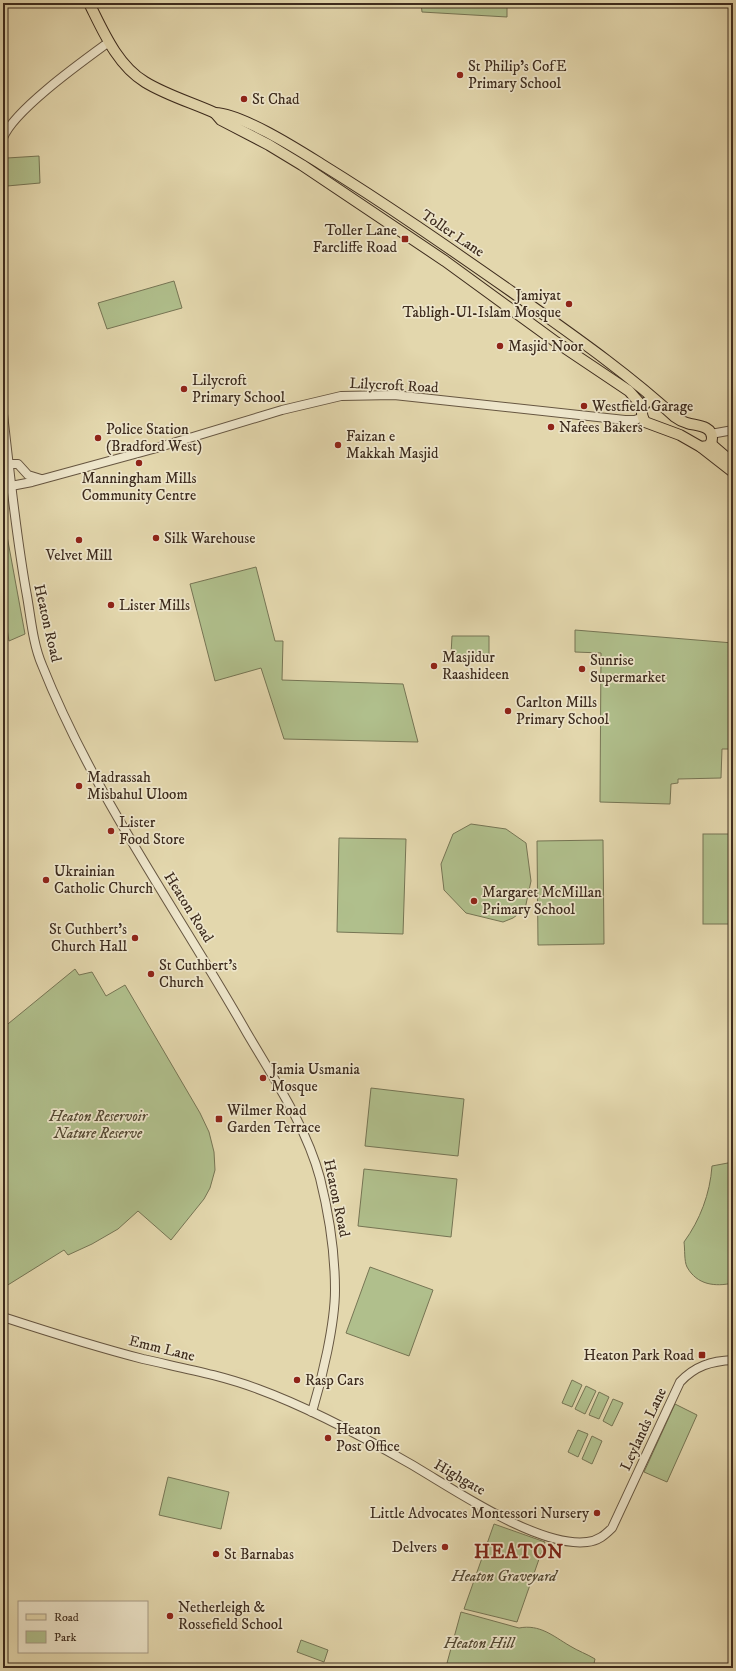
<svg xmlns="http://www.w3.org/2000/svg" width="736" height="1671" font-family="'IM FELL DW Pica',serif">
  <style>
    .green { fill: #b0bf8c; stroke: #767554 }
    .lines { fill: none; stroke-linecap: round; stroke-linejoin: round }
    .minor-casing { stroke: #665641; stroke-width: 10 }
    .major-casing { stroke: #3d2b1d; stroke-width: 12 }
    .minor { stroke: #ede5ca; stroke-width: 8 }
    .major { stroke: #e3d7ad; stroke-width: 10 }
    .poi-dot { fill: #8f2418; stroke: #ede5ca; stroke-width: 1.5 }
    .labels { text-anchor: middle; stroke-width: 3.5; stroke-linejoin: round; paint-order: stroke }
    .poi-label { font-size: 15px; fill: #3d2b1d; stroke: #ede5ca; text-anchor: start }
    .street-label { font-size: 15px; fill: #3d2b1d; stroke: #ede5ca }
    .park-label { font-size: 15px; font-style: italic; fill: #544933; stroke: #ede5ca }
    .district-label { font-size: 19px; font-weight: bold; letter-spacing: 1px; fill: #7a1f14; stroke: #ede5ca }
  </style>
  <rect width="100%" height="100%" fill="#e3d7ad"/>
  <filter id="stains"><feTurbulence type="fractalNoise" baseFrequency=".005" numOctaves="4"/><feColorMatrix values="0 0 0 0 .2 0 0 0 0 .09 0 0 0 0 .02 0 0 0 .5 -.17"/></filter>
  <radialGradient id="worn" r=".72"><stop offset=".6" stop-color="#630" stop-opacity="0"/><stop offset="1" stop-color="#630" stop-opacity=".3"/></radialGradient>
  <g class="green">
    <path d="M421 3H507V17L422 12Z"/>
    <path d="M39 156 40 183 7 186V158Z"/>
    <path d="M174 281 182 308 107 329 98 303Z"/>
    <path d="M3 514 25 634 9 641 3 604Z"/>
    <path d="M256 567 275 641H283L282 680 403 684 418 742 284 739 261 668 215 681 190 584Z"/>
    <path d="M575 630 733 643V749H722L721 778 678 779V783L671 784 670 804 600 802 601 653 575 652Z"/>
    <path d="M452 636H489V654L451 655Z"/>
    <path d="M471 824 506 829 526 843 531 881 525 909 513 918 503 922 466 913 444 890 441 864 453 834Z"/>
    <rect x="703" y="834" width="30" height="90"/>
    <path d="M339 838 406 839 403 934 337 932Z"/>
    <path d="M603 840 604 944 538 945 537 841Z"/>
    <path d="M75 969 79 975 92 972 106 996 125 985 200 1113 209 1132 214 1152 215 1170 210 1188 204 1199 171 1240 138 1211 118 1229 92 1244 68 1255 64 1250 3 1288V1028Z"/>
    <path d="M371 1088 464 1099 458 1156 365 1146Z"/>
    <path d="M733 1162V1283C715 1287 697 1285 687 1267 684 1261 685 1249 684 1242 700 1220 710 1194 712 1166Z"/>
    <path d="M364 1169 457 1179 451 1237 358 1226Z"/>
    <path d="M370 1267 433 1290 409 1356 346 1333Z"/>
    <path d="M572 1380 582 1385 572 1407 562 1403Z"/>
    <path d="M586 1386 596 1391 585 1414 575 1409Z"/>
    <path d="M599 1392 609 1397 599 1419 589 1415Z"/>
    <path d="M613 1399 623 1403 612 1426 603 1421Z"/>
    <path d="M675 1404 697 1415 667 1482 644 1472Z"/>
    <path d="M578 1430 588 1434 578 1457 568 1452Z"/>
    <path d="M592 1436 602 1441 592 1464 582 1459Z"/>
    <path d="M168 1477 229 1492 221 1529 159 1515Z"/>
    <path d="M494 1524 545 1542 517 1622 464 1609Z"/>
    <path d="M461 1612 519 1628C540 1624 553 1636 570 1646 578 1651 587 1654 595 1659L593 1668H465L447 1663Z"/>
    <path d="M301 1640 328 1650 324 1662 297 1652Z"/>
  </g>
  <g class="lines">
    <defs>
      <g id="minor">
        <path d="M3 138C14 110 83 61 109 42"/>
        <path d="M3 414C10 475 16 536 27 596 31 619 33 644 42 665 94 796 178 911 247 1033 274 1079 306 1126 320 1178 329 1214 335 1252 335 1290 335 1324 322 1379 312 1412"/>
        <path d="M711 434 733 430"/>
        <path d="M8 464H18L28 475 41 479"/>
        <path d="M3 485 11 486 32 482 153 449 282 410 341 396 394 395 625 420H635L643 417"/>
        <path d="M3 1317C49 1332 96 1347 143 1359 182 1368 221 1375 258 1389 310 1408 360 1435 407 1462 451 1487 537 1548 587 1542 598 1541 605 1535 612 1528L680 1382C695 1366 711 1361 733 1360"/>
      </g>
      <g id="major">
        <path d="M89 3C103 31 117 65 145 82 166 95 193 103 215 113 242 114 297 149 321 164 386 204 449 248 512 292 568 332 625 371 675 417 679 420 683 422 687 423 696 426 712 425 712 438 712 442 711 444 708 446L701 447"/>
        <path d="M215 113 221 120 269 145 302 165 445 261 556 342 629 391 643 407"/>
        <path d="M647 402C640 407 641 415 645 422L680 435 701 447 733 472"/>
        <path d="M711 444 733 463"/>
      </g>
    </defs>
    <use href="#minor" class="minor-casing"/>
    <use href="#major" class="major-casing"/>
    <use href="#minor" class="minor"/>
    <use href="#major" class="major"/>
  </g>
  <g class="poi-dot">
    <circle cx="460" cy="75" r="4"/>
    <circle cx="244" cy="99" r="4"/>
    <rect x="401" y="235" width="8" height="8" rx="2"/>
    <circle cx="569" cy="304" r="4"/>
    <circle cx="500" cy="346" r="4"/>
    <circle cx="184" cy="389" r="4"/>
    <circle cx="584" cy="406" r="4"/>
    <circle cx="551" cy="427" r="4"/>
    <circle cx="98" cy="438" r="4"/>
    <circle cx="338" cy="445" r="4"/>
    <circle cx="139" cy="463" r="4"/>
    <circle cx="156" cy="538" r="4"/>
    <circle cx="79" cy="540" r="4"/>
    <circle cx="111" cy="605" r="4"/>
    <circle cx="434" cy="666" r="4"/>
    <circle cx="582" cy="669" r="4"/>
    <circle cx="508" cy="711" r="4"/>
    <circle cx="79" cy="786" r="4"/>
    <circle cx="111" cy="831" r="4"/>
    <circle cx="46" cy="880" r="4"/>
    <circle cx="474" cy="901" r="4"/>
    <circle cx="135" cy="938" r="4"/>
    <circle cx="151" cy="974" r="4"/>
    <circle cx="263" cy="1078" r="4"/>
    <rect x="215" y="1115" width="8" height="8" rx="2"/>
    <rect x="698" y="1351" width="8" height="8" rx="2"/>
    <circle cx="297" cy="1380" r="4"/>
    <circle cx="328" cy="1438" r="4"/>
    <circle cx="597" cy="1513" r="4"/>
    <circle cx="445" cy="1547" r="4"/>
    <circle cx="216" cy="1554" r="4"/>
    <circle cx="170" cy="1616" r="4"/>
  </g>
  <g class="labels">
    <g class="poi-label">
      <text x="468" y="71">St Philip's CofE<tspan x="468" dy="17">Primary School</tspan></text>
      <text x="252" y="104">St Chad</text>
      <text x="397" y="235" text-anchor="end">Toller Lane<tspan x="397" dy="17">Farcliffe Road</tspan></text>
      <text x="561" y="300" text-anchor="end">Jamiyat<tspan x="561" dy="17">Tabligh-Ul-Islam Mosque</tspan></text>
      <text x="508" y="351">Masjid Noor</text>
      <text x="192" y="385">Lilycroft<tspan x="192" dy="17">Primary School</tspan></text>
      <text x="592" y="411">Westfield Garage</text>
      <text x="559" y="432">Nafees Bakers</text>
      <text x="106" y="434">Police Station<tspan x="106" dy="17">(Bradford West)</tspan></text>
      <text x="346" y="441">Faizan e<tspan x="346" dy="17">Makkah Masjid</tspan></text>
      <text x="139" y="483" text-anchor="middle">Manningham Mills<tspan x="139" dy="17">Community Centre</tspan></text>
      <text x="164" y="543">Silk Warehouse</text>
      <text x="79" y="560" text-anchor="middle">Velvet Mill</text>
      <text x="119" y="610">Lister Mills</text>
      <text x="442" y="662">Masjidur<tspan x="442" dy="17">Raashideen</tspan></text>
      <text x="590" y="665">Sunrise<tspan x="590" dy="17">Supermarket</tspan></text>
      <text x="516" y="707">Carlton Mills<tspan x="516" dy="17">Primary School</tspan></text>
      <text x="87" y="782">Madrassah<tspan x="87" dy="17">Misbahul Uloom</tspan></text>
      <text x="119" y="827">Lister<tspan x="119" dy="17">Food Store</tspan></text>
      <text x="54" y="876">Ukrainian<tspan x="54" dy="17">Catholic Church</tspan></text>
      <text x="482" y="897">Margaret McMillan<tspan x="482" dy="17">Primary School</tspan></text>
      <text x="127" y="934" text-anchor="end">St Cuthbert's<tspan x="127" dy="17">Church Hall</tspan></text>
      <text x="159" y="970">St Cuthbert's<tspan x="159" dy="17">Church</tspan></text>
      <text x="271" y="1074">Jamia Usmania<tspan x="271" dy="17">Mosque</tspan></text>
      <text x="227" y="1115">Wilmer Road<tspan x="227" dy="17">Garden Terrace</tspan></text>
      <text x="694" y="1360" text-anchor="end">Heaton Park Road</text>
      <text x="305" y="1385">Rasp Cars</text>
      <text x="336" y="1434">Heaton<tspan x="336" dy="17">Post Office</tspan></text>
      <text x="589" y="1518" text-anchor="end">Little Advocates Montessori Nursery</text>
      <text x="437" y="1552" text-anchor="end">Delvers</text>
      <text x="224" y="1559">St Barnabas</text>
      <text x="178" y="1612">Netherleigh &amp;<tspan x="178" dy="17">Rossefield School</tspan></text>
    </g>
    <g class="street-label">
      <text transform="translate(453 233) rotate(34)" y="5">Toller Lane</text>
      <text transform="translate(394 385) rotate(3)" y="5">Lilycroft Road</text>
      <text transform="translate(48 623) rotate(77)" y="5">Heaton Road</text>
      <text transform="translate(189 907) rotate(58)" y="5">Heaton Road</text>
      <text transform="translate(337 1198) rotate(78)" y="5">Heaton Road</text>
      <text transform="translate(162 1348) rotate(14)" y="5">Emm Lane</text>
      <text transform="translate(643 1429) rotate(-65)" y="5">Leylands Lane</text>
      <text transform="translate(460 1477) rotate(30)" y="5">Highgate</text>
    </g>
    <g class="park-label">
      <text x="98" y="1121">Heaton Reservoir<tspan x="98" dy="17">Nature Reserve</tspan></text>
      <text x="504" y="1581">Heaton Graveyard</text>
      <text x="479" y="1648">Heaton Hill</text>
    </g>
    <g class="district-label">
      <text x="519" y="1558">HEATON</text>
    </g>
  </g>
  <rect width="736" height="1671" fill="none" stroke="#e3d7ad" stroke-width="16"/>
  <rect x="4" y="4" width="728" height="1663" fill="none" stroke="#3d2b1d" stroke-width="2"/>
  <rect x="8" y="8" width="720" height="1655" fill="none" stroke="#3d2b1d"/>
  <rect x="18" y="1601" width="130" height="52" fill="#ede5ca" stroke="#a79b85"/>
  <rect x="26" y="1614" width="20" height="6" fill="#e3d7ad" stroke="#a79b85"/>
  <text x="54" y="1621" font-size="12" fill="#3d2b1d">Road</text>
  <rect x="26" y="1631" width="20" height="12" fill="#b0bf8c" stroke="#a79b85"/>
  <text x="54" y="1641" font-size="12" fill="#3d2b1d">Park</text>
  <rect width="100%" height="100%" filter="url(#stains)"/>
  <rect width="100%" height="100%" fill="url(#worn)"/>
</svg>
